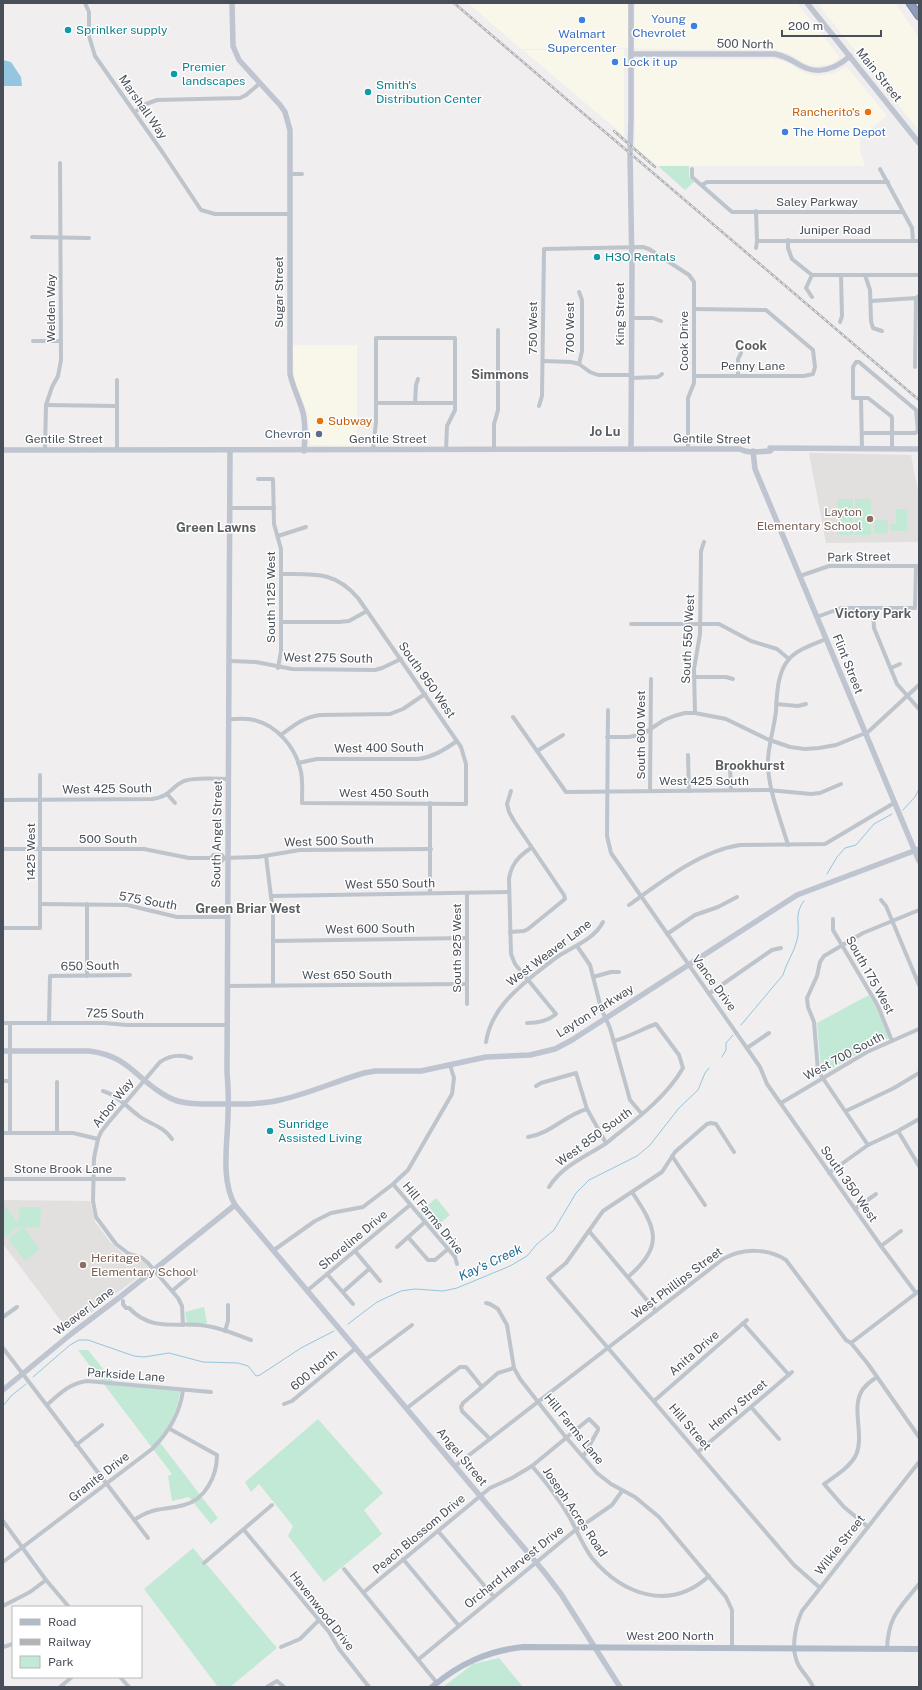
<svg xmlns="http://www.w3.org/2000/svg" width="922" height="1690" font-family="'Public Sans',sans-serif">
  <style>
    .commercial { fill: #f9f7e9 }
    .education { fill: #e1e0df }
    .green { fill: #c2e9d6 }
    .water { fill: #94c6e0 }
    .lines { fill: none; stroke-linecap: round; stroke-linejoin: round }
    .stream { stroke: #94c6e0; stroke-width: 1 }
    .highway-casing { stroke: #7786a2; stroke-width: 9 }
    .street { stroke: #bec4cb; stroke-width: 4 }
    .secondary { stroke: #bec4d0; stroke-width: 5.5 }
    .primary { stroke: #b1bac9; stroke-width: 6 }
    .highway { stroke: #8c9bb7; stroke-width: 7 }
    .rail-casing { stroke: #b1b3b7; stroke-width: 2.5 }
    .rail { stroke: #fff; stroke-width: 1; stroke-dasharray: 3; stroke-linecap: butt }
    .shop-dot { fill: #3f7fe0; stroke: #fff; stroke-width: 1.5 }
    .culture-dot { fill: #0f9aa8; stroke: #fff; stroke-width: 1.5 }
    .food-dot { fill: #e8710a; stroke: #fff; stroke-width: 1.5 }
    .service-dot { fill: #5c6f8a; stroke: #fff; stroke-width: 1.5 }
    .education-dot { fill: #8d6e63; stroke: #fff; stroke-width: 1.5 }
    .labels { text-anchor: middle; stroke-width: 3; stroke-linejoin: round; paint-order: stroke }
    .shop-label { font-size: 12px; fill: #366cbe; stroke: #fff; text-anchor: start }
    .culture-label { font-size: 12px; fill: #0d838f; stroke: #fff; text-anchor: start }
    .street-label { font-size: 12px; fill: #494f59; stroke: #fff }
    .food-label { font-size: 12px; fill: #c56008; stroke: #fff; text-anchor: end }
    .service-label { font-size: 12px; fill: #4e5e75; stroke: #fff; text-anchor: end }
    .education-label { font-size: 12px; fill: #785e54; stroke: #fff; text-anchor: end }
    .neighbourhood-label { font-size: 13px; font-weight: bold; fill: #5c5e62; stroke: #fff }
    .water-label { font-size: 13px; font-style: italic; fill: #1e6d97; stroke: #fff }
  </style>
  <rect width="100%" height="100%" fill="#f0eeee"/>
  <g class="commercial">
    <path d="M468 3H628V48L521 49Z"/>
    <path d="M635 3H797L838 55 839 58 831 64 817 66 806 64 790 54 776 50 637 49 634 46Z"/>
    <path d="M817 3H895L919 37V131Z"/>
    <path d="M624 49V136L523 50Z"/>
    <path d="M639 59H774L787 62 800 71 816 76 832 74 847 67 887 116 860 137V152L865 166H658L635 147V63Z"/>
    <path d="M293 345H357V446L312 445 310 444 308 414 297 390 294 379Z"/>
  </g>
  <g class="education">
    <path d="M809 453 911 455 919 496V542L826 543Z"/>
    <path d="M3 1200 90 1201 95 1222 111 1243 126 1256 144 1262 150 1268 68 1330 3 1244Z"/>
  </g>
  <g class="green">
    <path d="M658 166H689V177L694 182 685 190Z"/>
    <rect x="837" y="499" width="16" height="36"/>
    <rect x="855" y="499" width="16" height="36"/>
    <path d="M896 509H907V531H891V524H896Z"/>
    <path d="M875 520H888V531L886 534 874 533Z"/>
    <path d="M869 995 877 1008 889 1038 864 1050 824 1073 821 1068 817 1023Z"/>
    <path d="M436 1198 450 1215 434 1228 420 1212Z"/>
    <path d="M3 1204 18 1223 19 1207H39L41 1211 40 1227 24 1228 40 1249 25 1261 8 1239 22 1227H18L4 1238 3 1236Z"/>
    <path d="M204 1307 207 1323H187L185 1312Z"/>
    <path d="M78 1350H88L116 1385 180 1391C178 1410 170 1425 158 1440L218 1518 211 1524 189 1497 172 1501 168 1476 172 1474Z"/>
    <path d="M318 1419 383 1493 364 1510 382 1534 324 1582 288 1536 293 1526 259 1484 251 1492 245 1482Z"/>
    <path d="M193 1548 277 1648 230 1687H218L144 1589Z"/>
    <path d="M499 1658 523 1687H443L473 1664Z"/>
  </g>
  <path class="water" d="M3 60 11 62 21 77 22 86H3Z"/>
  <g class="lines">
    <g class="stream">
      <path d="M903 810 915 797 919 789"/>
      <path d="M827 874 837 857 845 848 856 845 874 824 892 814"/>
      <path d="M741 1025 783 975C786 963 794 953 797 940 801 925 793 915 804 901"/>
      <path d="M722 1057 726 1050V1043L733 1035"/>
      <path d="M348 1324 377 1302 401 1291 415 1289 443 1291 457 1288 510 1266 527 1256 537 1244 554 1230 576 1193 589 1180 637 1156 650 1145 679 1108 698 1090 705 1073 709 1068"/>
      <path d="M33 1377 70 1345 79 1340H88L134 1356 144 1357 169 1353 203 1362 238 1363 248 1366 256 1376 260 1375 301 1348 334 1331"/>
      <path d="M3 1406 11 1396 26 1384"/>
    </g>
    <defs>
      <path id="highway" d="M910 3 919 16"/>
    </defs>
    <use href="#highway" class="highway-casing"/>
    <g class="street">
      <path d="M85 3 89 12V36L95 56 163 153 201 210 215 214H290"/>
      <path d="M135 112 146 104 157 100 240 98 246 95 259 84"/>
      <path d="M692 169V177L732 212H903"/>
      <path d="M880 169 912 228 913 241"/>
      <path d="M290 174H302"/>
      <path d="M702 185 707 182H888"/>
      <path d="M32 237 89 238"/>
      <path d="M788 240V248L792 259 812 275H919"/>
      <path d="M757 241H919"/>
      <path d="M756 248 757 241 756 211"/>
      <path d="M812 275 806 288 812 297"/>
      <path d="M865 275 870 290 871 321 873 328 882 331"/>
      <path d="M871 301 916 298"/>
      <path d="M631 318H653L661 321"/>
      <path d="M840 322 842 316 841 275"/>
      <path d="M33 341H61"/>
      <path d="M543 361 571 362 579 364 590 372 598 375H631"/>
      <path d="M579 364 582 351V300L579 292"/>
      <path d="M915 367 916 298 919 296"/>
      <path d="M694 376H804L813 374 815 367 813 350 766 310 694 309"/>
      <path d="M738 376V359L741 353"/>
      <path d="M631 378 658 377 662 374"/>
      <path d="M117 380V450"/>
      <path d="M861 398 862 449"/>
      <path d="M376 403H455"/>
      <path d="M415 403 416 385 418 379"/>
      <path d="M46 405 117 406"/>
      <path d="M539 406 542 396 544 249 643 247 649 249 689 275 694 282V383L688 398V449"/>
      <path d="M862 433H915L918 431 916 410 859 362H856L853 367V398H868L891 416 892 418V449"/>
      <path d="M45 450 46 405 52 387 58 376 61 360 60 163"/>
      <path d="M373 450 376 422V338H455V410L447 426 446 450"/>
      <path d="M494 450V424L498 410V330"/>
      <path d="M258 479H273L274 524 281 549V651L278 668"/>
      <path d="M229 508H274"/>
      <path d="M278 536 306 527"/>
      <path d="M800 576 829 566H919"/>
      <path d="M873 609 874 628 897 684 919 709"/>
      <path d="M817 617 841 608H915L916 566"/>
      <path d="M281 622H339L349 621 367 611"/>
      <path d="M631 624H719L751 641 777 649 789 659"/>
      <path d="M230 661 256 662 292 669 375 670 382 668 401 659"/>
      <path d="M891 668 900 664"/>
      <path d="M694 677H726L733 679"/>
      <path d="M776 704 798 706 806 704"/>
      <path d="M608 710 607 836 611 853 760 1067 767 1084 881 1246 916 1293"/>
      <path d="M695 713 694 669 700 634 701 551 704 542"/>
      <path d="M513 717 566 792 768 790 811 794 820 793 841 784"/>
      <path d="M229 719C237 719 246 718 254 720 278 726 296 748 301 772 303 782 302 793 302 803L466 804V764L461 747 358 598C335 571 314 574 281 574"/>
      <path d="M281 735C294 725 304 717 320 715L390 714 403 709 425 694"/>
      <path d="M607 737H629L643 734 664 720 674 716 685 713H695L726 719 767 739 790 747 805 749 819 748 836 745 868 732 919 685"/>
      <path d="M537 751 563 735"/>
      <path d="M688 755 689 791"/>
      <path d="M298 763 317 759H418C433 757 444 750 457 741"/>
      <path d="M730 765 731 790"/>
      <path d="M650 791 651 679"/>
      <path d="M168 795 175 803"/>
      <path d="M3 800 152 799C172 796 170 787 184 781 195 777 217 779 229 779"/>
      <path d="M788 845C780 817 767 788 768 759 769 743 774 728 776 711 777 694 777 673 789 659 798 649 814 644 826 639"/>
      <path d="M3 849H144L189 858H211L214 860 222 861 224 858 258 857 300 850 431 849"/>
      <path d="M266 856 273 913V985"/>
      <path d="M211 858 213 855H222L224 858"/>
      <path d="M430 893V803"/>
      <path d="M272 896 509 892"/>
      <path d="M881 900 886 906 919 985"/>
      <path d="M40 904 127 905 177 917H228"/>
      <path d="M87 904V976"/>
      <path d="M629 905C661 882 700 851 740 845L825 844 894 803"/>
      <path d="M833 919V930L878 1006 892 1041"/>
      <path d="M3 928H40V775"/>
      <path d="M510 932 524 931 528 929 565 899 564 895 514 821 509 812 507 804 511 791"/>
      <path d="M667 934 695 915 718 907 737 897"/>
      <path d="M273 941 467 938"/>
      <path d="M577 946 590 965 601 1008 610 1028 630 1100 642 1114"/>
      <path d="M593 977 611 972H619"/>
      <path d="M227 986 467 984"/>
      <path d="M710 993 772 950 781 948"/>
      <path d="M467 1004V893"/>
      <path d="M3 1023H104L127 1025H227"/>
      <path d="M10 1023V1133"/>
      <path d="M49 1023 50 976 130 975"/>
      <path d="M527 1023C537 1023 548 1021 556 1014L515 964 511 954 509 879C511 864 519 856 531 848"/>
      <path d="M486 1042C491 1011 513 992 535 974 543 968 551 961 560 955 575 946 595 938 603 922"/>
      <path d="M747 1048 769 1033"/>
      <path d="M3 1081H10"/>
      <path d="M57 1082V1133"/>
      <path d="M536 1086 541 1083 576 1073 587 1109 606 1143"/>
      <path d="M103 1091C117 1095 127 1107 139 1116 151 1125 162 1125 172 1139"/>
      <path d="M781 1103 867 1052 919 1029"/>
      <path d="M846 1111 894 1088 919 1073"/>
      <path d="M898 1131 919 1166"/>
      <path d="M3 1133H73L98 1139"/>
      <path d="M528 1137C550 1134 565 1115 587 1109"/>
      <path d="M868 1145 818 1071 814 1022 808 1007 807 998 817 976 820 962 824 956 863 933 919 910"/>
      <path d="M734 1152 716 1124 711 1123 707 1124 675 1152 662 1172 603 1211 566 1263 548 1278 794 1565 819 1587"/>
      <path d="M672 1156 705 1205"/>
      <path d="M829 1173 868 1145 898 1131 919 1119"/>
      <path d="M3 1179H124"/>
      <path d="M393 1184 455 1257 457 1264"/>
      <path d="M549 1187C562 1166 585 1157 605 1144 610 1141 614 1136 619 1133 643 1114 668 1094 683 1068L679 1055 656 1024C642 1029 629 1037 614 1041"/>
      <path d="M855 1209 876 1194"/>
      <path d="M589 1231 656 1311"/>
      <path d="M408 1237 428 1260H435L448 1249"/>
      <path d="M881 1246 901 1231"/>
      <path d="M397 1247 425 1222"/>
      <path d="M274 1250 315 1221 331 1213 363 1207 393 1184 408 1170 452 1094 454 1078 450 1065"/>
      <path d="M355 1251 380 1281"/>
      <path d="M327 1274 353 1304"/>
      <path d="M628 1277C665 1245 656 1228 632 1192"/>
      <path d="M308 1290 410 1205"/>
      <path d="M172 1291 196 1271"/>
      <path d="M343 1292 369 1269"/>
      <path d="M123 1301V1304L126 1308H129C153 1333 177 1321 207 1326 222 1328 237 1335 251 1340"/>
      <path d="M486 1303 490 1304 498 1309 507 1325 514 1368 520 1379 564 1435 597 1473 611 1484 635 1497 659 1517 726 1597 732 1610V1648"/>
      <path d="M3 1317 17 1307"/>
      <path d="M743 1323 789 1375"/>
      <path d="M183 1325 182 1306 178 1298 148 1263 142 1258 129 1254 116 1244 96 1217 93 1201 94 1158 98 1139 101 1132 108 1123 160 1062C171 1055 180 1054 191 1058"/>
      <path d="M225 1331 228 1321V1305"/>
      <path d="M851 1343 919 1291"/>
      <path d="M3 1348 148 1538"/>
      <path d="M365 1360 412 1325"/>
      <path d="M482 1387 463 1403 461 1407 462 1411 490 1439"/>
      <path d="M654 1401 747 1320"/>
      <path d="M284 1404 292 1401 356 1348"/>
      <path d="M47 1405C59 1394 70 1383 87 1381L211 1392"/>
      <path d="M751 1407 779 1439"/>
      <path d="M407 1408 460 1367H466L482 1387 498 1373 514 1368"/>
      <path d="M76 1445 102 1425"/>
      <path d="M698 1452 792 1372"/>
      <path d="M455 1466 723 1259C743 1248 767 1248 786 1260L846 1340 851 1343 868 1364 919 1437"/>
      <path d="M532 1466C546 1482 559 1499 570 1518 577 1531 583 1546 592 1558 623 1595 670 1612 709 1576"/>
      <path d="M134 1520C155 1506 162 1511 184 1505 205 1500 217 1476 217 1455L170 1429"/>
      <path d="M3 1521 46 1580 69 1607"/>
      <path d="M868 1527 844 1507 824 1484C835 1476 850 1467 856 1455 865 1435 850 1407 863 1389 867 1384 872 1380 877 1377"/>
      <path d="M244 1530 329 1632 339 1649 369 1687"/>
      <path d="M438 1531 494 1597"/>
      <path d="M403 1559 459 1626"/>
      <path d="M3 1562 152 1449C169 1432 180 1414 183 1390"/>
      <path d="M204 1563 272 1505"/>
      <path d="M344 1569 437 1683"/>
      <path d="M364 1592 490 1488 512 1478 532 1466 589 1419 598 1428V1430L583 1457"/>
      <path d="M3 1606 30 1592 46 1580"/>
      <path d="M3 1647 13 1644"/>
      <path d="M281 1647 300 1639 319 1620"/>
      <path d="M887 1649C888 1616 900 1608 919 1584"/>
      <path d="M419 1659 573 1532 612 1505 622 1491"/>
      <path d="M120 1677 129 1687"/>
      <path d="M60 1687 72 1677"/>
      <path d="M267 1687 277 1681 284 1687"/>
      <path d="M813 1687C810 1679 803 1673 799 1666 790 1651 795 1626 802 1611L919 1462"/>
    </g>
    <g class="secondary">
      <path d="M232 3 233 46 239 60 280 105 285 112 290 130V374C293 388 300 400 303 413 306 425 305 438 304 451"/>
      <path d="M807 3 919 143"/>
      <path d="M631 54H775C784 56 790 59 798 64 817 76 834 70 850 56"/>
      <path d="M770 448 919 449"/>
      <path d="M631 449 632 269 630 153 631 120V3"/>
      <path d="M3 450 688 449H740C748 454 761 451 770 451L772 449"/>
      <path d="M230 451 227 1072C228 1086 229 1099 228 1113 228 1142 220 1179 235 1205L545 1573 561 1594 620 1687"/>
      <path d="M753 451 755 469 919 861"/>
      <path d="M3 1051H89C130 1056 136 1080 168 1097 183 1105 200 1104 216 1104 237 1104 259 1105 280 1100 308 1094 336 1081 364 1073L375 1071H421L486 1057 530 1055 555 1049 572 1040 797 895 919 849"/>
      <path d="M3 1390 71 1334 120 1297 235 1205"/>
    </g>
    <path class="primary" d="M432 1687C459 1664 487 1651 523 1647L919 1649"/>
    <use href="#highway" class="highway"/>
    <defs>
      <g id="rail">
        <path d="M454 3 919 400"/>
        <path d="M614 131 655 167"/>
      </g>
    </defs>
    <use href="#rail" class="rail-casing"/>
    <use href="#rail" class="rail"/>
  </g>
  <g class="shop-dot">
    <circle cx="582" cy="20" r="4"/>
    <circle cx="694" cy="26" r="4"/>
    <circle cx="615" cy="62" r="4"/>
    <circle cx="785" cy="132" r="4"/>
  </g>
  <g class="culture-dot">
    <circle cx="68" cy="30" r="4"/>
    <circle cx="174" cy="74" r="4"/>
    <circle cx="368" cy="92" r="4"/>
    <circle cx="597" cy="257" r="4"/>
    <circle cx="270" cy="1131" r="4"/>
  </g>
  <g class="food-dot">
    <circle cx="868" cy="112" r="4"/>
    <circle cx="320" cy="421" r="4"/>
  </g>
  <circle class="service-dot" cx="319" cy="434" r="4"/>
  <g class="education-dot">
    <circle cx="870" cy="519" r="4"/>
    <circle cx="83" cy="1265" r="4"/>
  </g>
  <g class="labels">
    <g class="shop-label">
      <text x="686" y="23" text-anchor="end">Young<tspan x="686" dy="14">Chevrolet</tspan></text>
      <text x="582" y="38" text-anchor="middle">Walmart<tspan x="582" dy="14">Supercenter</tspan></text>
      <text x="623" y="66">Lock it up</text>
      <text x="793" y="136">The Home Depot</text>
    </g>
    <g class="culture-label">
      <text x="76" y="34">Sprinlker supply</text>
      <text x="182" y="71">Premier<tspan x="182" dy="14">landscapes</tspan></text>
      <text x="376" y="89">Smith's<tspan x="376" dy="14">Distribution Center</tspan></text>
      <text x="605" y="261">H3O Rentals</text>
      <text x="278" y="1128">Sunridge<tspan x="278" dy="14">Assisted Living</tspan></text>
    </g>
    <g class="street-label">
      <text transform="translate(745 44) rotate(1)" y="4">500 North</text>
      <text transform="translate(879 75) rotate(51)" y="4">Main Street</text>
      <text transform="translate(143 107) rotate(55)" y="4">Marshall Way</text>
      <text x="817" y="206">Saley Parkway</text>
      <text x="835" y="234">Juniper Road</text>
      <text transform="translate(279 292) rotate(-90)" y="4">Sugar Street</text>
      <text transform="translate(51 308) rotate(-90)" y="4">Welden Way</text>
      <text transform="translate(620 314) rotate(-90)" y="4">King Street</text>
      <text transform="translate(533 328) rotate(-90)" y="4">750 West</text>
      <text transform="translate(570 328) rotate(-90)" y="4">700 West</text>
      <text transform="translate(684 341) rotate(-90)" y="4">Cook Drive</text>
      <text x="753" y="370">Penny Lane</text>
      <text x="64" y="443">Gentile Street</text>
      <text x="388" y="443">Gentile Street</text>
      <text transform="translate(712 439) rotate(1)" y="4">Gentile Street</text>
      <text transform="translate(859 557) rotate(-1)" y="4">Park Street</text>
      <text transform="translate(271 597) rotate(-90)" y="4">South 1125 West</text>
      <text transform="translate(688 639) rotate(-87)" y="4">South 550 West</text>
      <text transform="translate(328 658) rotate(1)" y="4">West 275 South</text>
      <text transform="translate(848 664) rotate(68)" y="4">Flint Street</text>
      <text transform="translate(427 680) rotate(55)" y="4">South 950 West</text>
      <text transform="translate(641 735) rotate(-90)" y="4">South 600 West</text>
      <text transform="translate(379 748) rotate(-1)" y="4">West 400 South</text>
      <text x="704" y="785">West 425 South</text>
      <text transform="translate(107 789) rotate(-1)" y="4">West 425 South</text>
      <text x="384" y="797">West 450 South</text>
      <text transform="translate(217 834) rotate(-89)" y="4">South Angel Street</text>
      <text x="108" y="843">500 South</text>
      <text transform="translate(329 841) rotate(-2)" y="4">West 500 South</text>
      <text transform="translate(31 852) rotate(-90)" y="4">1425 West</text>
      <text transform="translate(390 884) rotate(-1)" y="4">West 550 South</text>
      <text transform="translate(148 901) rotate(10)" y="4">575 South</text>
      <text transform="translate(370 929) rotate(-1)" y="4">West 600 South</text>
      <text transform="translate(457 948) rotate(-90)" y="4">South 925 West</text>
      <text transform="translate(549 953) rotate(-37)" y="4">West Weaver Lane</text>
      <text transform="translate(90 966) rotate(-1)" y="4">650 South</text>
      <text x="347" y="979">West 650 South</text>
      <text transform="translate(870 975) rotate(61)" y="4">South 175 West</text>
      <text transform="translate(714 983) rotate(54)" y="4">Vance Drive</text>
      <text transform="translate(595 1011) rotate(-32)" y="4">Layton Parkway</text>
      <text transform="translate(115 1014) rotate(2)" y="4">725 South</text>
      <text transform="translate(844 1056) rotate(-28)" y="4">West 700 South</text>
      <text transform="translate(113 1103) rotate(-52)" y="4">Arbor Way</text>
      <text transform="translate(594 1137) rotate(-36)" y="4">West 850 South</text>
      <text x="63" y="1173">Stone Brook Lane</text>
      <text transform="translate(849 1184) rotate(55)" y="4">South 350 West</text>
      <text transform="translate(433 1218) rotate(51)" y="4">Hill Farms Drive</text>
      <text transform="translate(353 1240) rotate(-40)" y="4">Shoreline Drive</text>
      <text transform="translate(677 1283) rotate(-37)" y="4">West Phillips Street</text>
      <text transform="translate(84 1311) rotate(-37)" y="4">Weaver Lane</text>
      <text transform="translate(694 1353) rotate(-41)" y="4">Anita Drive</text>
      <text transform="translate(314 1370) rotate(-40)" y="4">600 North</text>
      <text transform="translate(126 1375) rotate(4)" y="4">Parkside Lane</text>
      <text transform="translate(738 1405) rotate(-40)" y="4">Henry Street</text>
      <text transform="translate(690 1427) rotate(49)" y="4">Hill Street</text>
      <text transform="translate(574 1429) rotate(51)" y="4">Hill Farms Lane</text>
      <text transform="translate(462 1457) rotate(50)" y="4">Angel Street</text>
      <text transform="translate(99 1477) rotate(-38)" y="4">Granite Drive</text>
      <text transform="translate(575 1512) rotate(56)" y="4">Joseph Acres Road</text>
      <text transform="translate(419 1534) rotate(-40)" y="4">Peach Blossom Drive</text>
      <text transform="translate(840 1545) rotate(-52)" y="4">Wilkie Street</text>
      <text transform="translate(514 1567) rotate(-39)" y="4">Orchard Harvest Drive</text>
      <text transform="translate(322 1611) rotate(52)" y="4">Havenwood Drive</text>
      <text x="670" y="1640">West 200 North</text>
    </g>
    <g class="food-label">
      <text x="860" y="116">Rancherito's</text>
      <text x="328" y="425" text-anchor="start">Subway</text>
    </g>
    <g class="service-label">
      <text x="311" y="438">Chevron</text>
    </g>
    <g class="education-label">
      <text x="862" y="516">Layton<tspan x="862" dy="14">Elementary School</tspan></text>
      <text x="91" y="1262" text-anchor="start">Heritage<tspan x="91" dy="14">Elementary School</tspan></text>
    </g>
    <g class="neighbourhood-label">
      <text x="751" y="350">Cook</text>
      <text x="500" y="379">Simmons</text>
      <text x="605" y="436">Jo Lu</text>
      <text x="216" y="532">Green Lawns</text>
      <text x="873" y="618">Victory Park</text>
      <text x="750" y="770">Brookhurst</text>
      <text x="248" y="913">Green Briar West</text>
    </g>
    <g class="water-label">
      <text transform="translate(490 1262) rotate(-25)" y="5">Kay's Creek</text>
    </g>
  </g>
  <rect width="922" height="1690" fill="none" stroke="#494f59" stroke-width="8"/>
  <rect x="12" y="1606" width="130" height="72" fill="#ffffff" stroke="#b6b9bd"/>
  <rect x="20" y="1619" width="20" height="6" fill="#b1bac9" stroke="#b6b9bd"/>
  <text x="48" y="1626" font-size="12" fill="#494f59">Road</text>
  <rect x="20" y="1639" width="20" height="6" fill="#b1b3b7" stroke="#b6b9bd"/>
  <text x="48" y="1646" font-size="12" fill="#494f59">Railway</text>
  <rect x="20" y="1656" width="20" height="12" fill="#c2e9d6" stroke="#b6b9bd"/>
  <text x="48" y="1666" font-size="12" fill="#494f59">Park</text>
  <path d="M782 30v6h99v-6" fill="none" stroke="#494f59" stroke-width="2"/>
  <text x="788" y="30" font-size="12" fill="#494f59" stroke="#ffffff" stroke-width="3" paint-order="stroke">200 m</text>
</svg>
